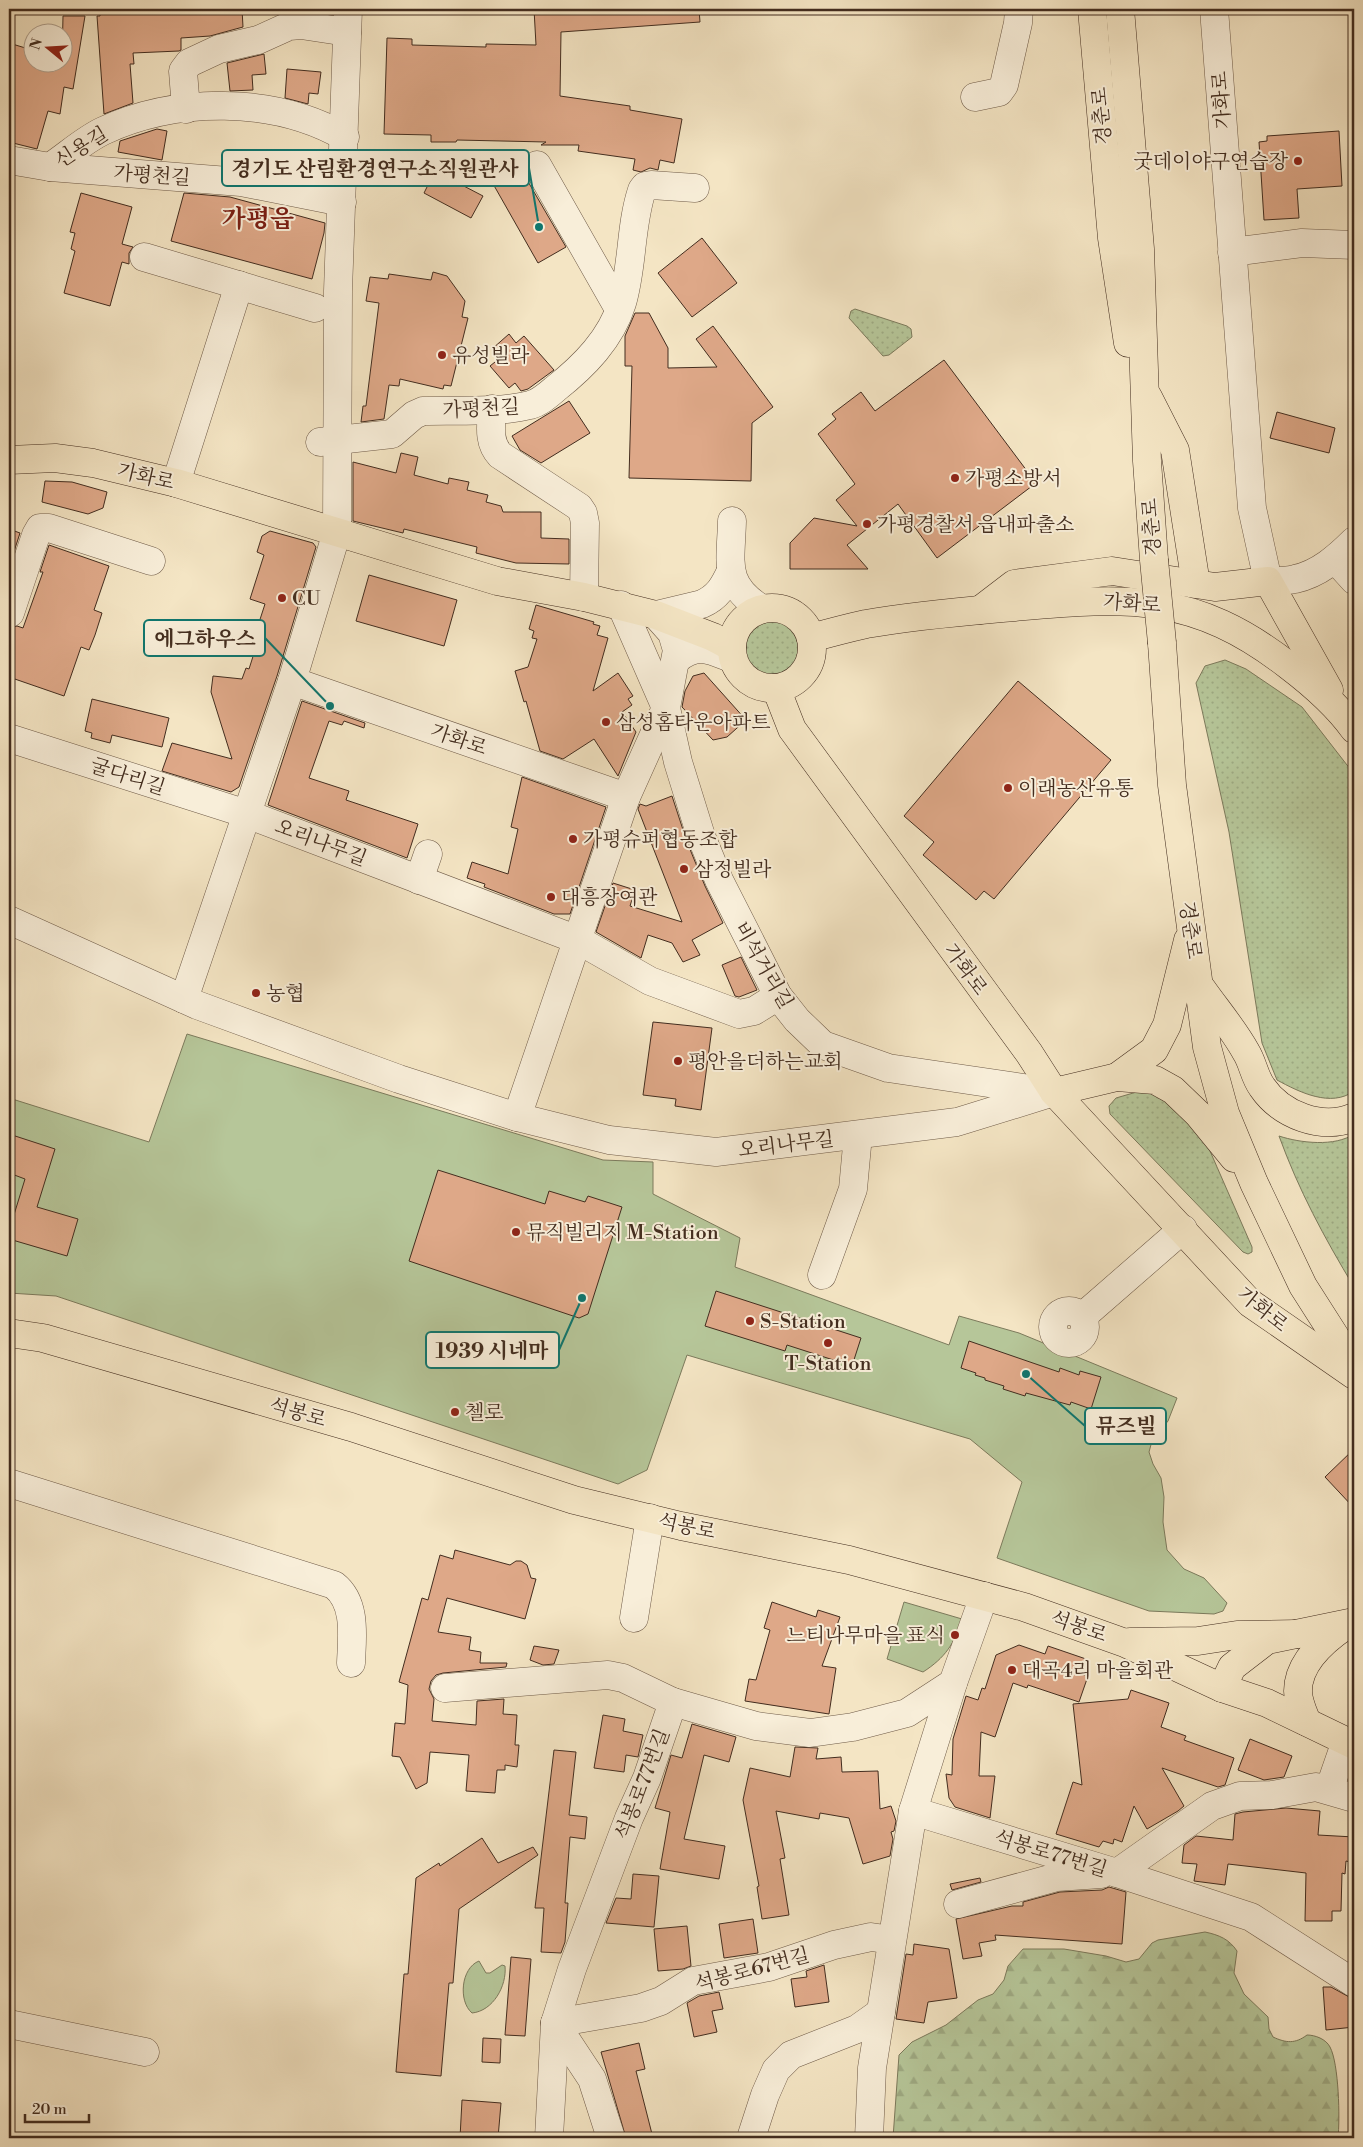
<svg xmlns="http://www.w3.org/2000/svg" width="1363" height="2147" font-family="'Libre Bodoni','Noto Serif KR',serif">
  <style>
    .grass { fill: url(#grass-dots); stroke: #7c7a5c }
    .forest { fill: url(#forest-firs); stroke: #7c7a5c }
    .park { fill: #b6c699; stroke: #7c7a5c }
    .building { fill: #dea888; stroke: #432d1f }
    .lines { fill: none; stroke-linecap: round; stroke-linejoin: round }
    .minor-casing { stroke: #6f5b48; stroke-width: 29 }
    .major-casing { stroke: #432d1f; stroke-width: 29 }
    .minor { stroke: #f8eed9; stroke-width: 28 }
    .major { stroke: #f4e5c4; stroke-width: 28 }
    .major-bridge-casing { stroke: #432d1f; stroke-width: 29; stroke-linecap: butt }
    .major-bridge { stroke: #f4e5c4; stroke-width: 28 }
    .poi-dot { fill: #8f2418; stroke: #f8eed9; stroke-width: 2 }
    .labels { text-anchor: middle; stroke-width: 4; stroke-linejoin: round; paint-order: stroke }
    .street-label { font-size: 20px; fill: #432d1f; stroke: #f8eed9 }
    .poi-label { font-size: 20px; fill: #432d1f; stroke: #f8eed9; text-anchor: start }
    .district-label { font-size: 25px; font-weight: bold; fill: #7a1f14; stroke: #f8eed9 }
    .leader { fill: none; stroke: #0f766e; stroke-width: 2 }
    .callout-dot { fill: #0f766e; stroke: #f8eed9; stroke-width: 2 }
    .callout { fill: #f8eed9; stroke: #0f766e; stroke-width: 2 }
    .callout-label { font-size: 21px; text-anchor: middle; font-weight: bold; fill: #432d1f }
  </style>
  <defs>
    <pattern id="grass-dots" width="8" height="8" patternUnits="userSpaceOnUse" patternTransform="scale(1.25)"><rect width="8" height="8" fill="#b6c699"/><path d="M2 2h.1M6 6h.1" fill="none" stroke="#9eaa83" stroke-width="1.8" stroke-linecap="round"/></pattern>
    <pattern id="forest-firs" width="22" height="20" patternUnits="userSpaceOnUse" patternTransform="scale(1.25)"><rect width="22" height="20" fill="#b6c699"/><path d="M5 1l3.5 6h-7zM16 11l3.5 6h-7z" fill="#9eaa83"/></pattern>
  </defs>
  <rect width="100%" height="100%" fill="#f4e5c4"/>
  <filter id="stains"><feTurbulence type="fractalNoise" baseFrequency=".004" numOctaves="4"/><feColorMatrix values="0 0 0 0 .2 0 0 0 0 .09 0 0 0 0 .02 0 0 0 .5 -.17"/></filter>
  <radialGradient id="worn" r=".72"><stop offset=".6" stop-color="#630" stop-opacity="0"/><stop offset="1" stop-color="#630" stop-opacity=".3"/></radialGradient>
  <g class="grass">
    <path d="M855 309 907 326 911 329 912 337 889 355 883 356 849 318 851 311Z"/>
    <circle cx="770" cy="648" r="28"/>
    <path d="M1225 660 1246 669 1302 707 1354 774V1091C1331 1108 1299 1092 1277 1080L1262 1043 1229 832 1196 683 1205 666Z"/>
    <path d="M1154 1087 1203 1135 1252 1247V1252L1248 1254 1243 1252 1110 1114 1109 1106 1116 1098Z"/>
    <path d="M1354 1134V1287C1324 1237 1299 1191 1279 1136 1300 1143 1335 1147 1354 1134Z"/>
  </g>
  <path class="forest" d="M1205 1932C1219 1935 1229 1939 1237 1951L1234 1973 1244 1994 1268 2017 1269 2029 1273 2037C1286 2043 1295 2044 1307 2035 1315 2035 1326 2039 1330 2047 1339 2064 1340 2119 1338 2138H893L899 2055 912 2042 946 2025 978 2000 993 1994 1004 1980 1008 1966 1023 1949H1064L1106 1956 1126 1962 1139 1959 1152 1943 1158 1940Z"/>
  <g class="park">
    <path d="M187 1034 603 1160 653 1162V1194L740 1238 735 1267 949 1345 959 1316 1019 1333 1177 1398 1168 1421 1152 1441 1149 1452 1153 1464 1161 1478 1164 1497 1163 1522 1167 1550 1184 1569 1204 1578 1227 1603 1223 1611 1214 1614 1149 1611 997 1558 1022 1482 970 1439 687 1355 647 1470 618 1484 56 1296 9 1293V1098L149 1142Z"/>
    <path d="M904 1602 962 1619C955 1643 945 1658 923 1672L887 1659Z"/>
    <path d="M479 1961 486 1973H490L502 1965 505 1966C507 1986 493 2011 472 2013 458 2001 461 1968 479 1961Z"/>
  </g>
  <g class="building">
    <path d="M134 9H242L243 27 210 36 181 38V50L179 51 133 53 134 64H130L133 103 104 114 97 16H100V11Z"/>
    <path d="M534 9H699L700 22 561 32 560 96 630 106V110L682 119 674 163 660 160 658 170 650 168 641 172 633 170 635 159 578 151 579 145H541L546 142 457 140 456 142H431V135L384 134 387 38 412 39V45L486 47V44L536 45Z"/>
    <path d="M63 16H85L73 89 64 87 60 114 48 111 37 149 9 142V43L32 50V62H62Z"/>
    <path d="M264 54 266 74 252 75 253 90 230 91 227 63Z"/>
    <path d="M287 69 321 72 318 94 309 93 308 104 285 98Z"/>
    <path d="M157 129 167 131 162 160 118 152 120 141Z"/>
    <path d="M1339 131 1342 186 1297 189 1299 218 1264 220 1259 142 1267 141V136Z"/>
    <path d="M521 156 523 173 566 247 538 263 488 175Z"/>
    <path d="M435 171 483 196 471 218 424 193Z"/>
    <path d="M81 193 132 207 122 244 133 247 129 253V264L122 262 110 306 64 293 75 251 71 249 75 233 70 232Z"/>
    <path d="M184 193 230 197 325 223 324 233 312 279 171 241Z"/>
    <path d="M702 238 737 283 692 317 658 273Z"/>
    <path d="M433 272 447 276 465 301 462 317 468 318 451 386 444 385 443 389 400 379 399 386 389 385 384 419 361 422 363 406H366L379 303 366 301 370 277 388 279 389 274 431 280Z"/>
    <path d="M635 313H649L668 348V368L717 367 696 339 713 326 773 407 752 423 751 481 629 478 632 366H625V336Z"/>
    <path d="M509 334 516 343 524 336 554 370 528 389 521 391 515 383 509 388 490 366 500 358 492 349Z"/>
    <path d="M944 360 1036 483 937 558 898 504 847 545 868 569H790V543L814 518 857 526 836 500 855 484 818 434 836 419 832 414 861 392 875 411Z"/>
    <path d="M569 401 590 433 541 463 520 450 512 436Z"/>
    <path d="M1277 412 1335 428 1329 453 1270 438Z"/>
    <path d="M401 453 418 457 414 475 448 484 449 478 469 482 467 490 488 495 486 502 501 506 503 512H541V538L569 539V564L516 563 476 553 477 547 404 529 403 533 353 521V462L396 473Z"/>
    <path d="M45 481 72 482 107 492 103 508 88 514 42 502Z"/>
    <path d="M9 529 20 533 9 567Z"/>
    <path d="M270 531 313 543 316 547 277 676 239 787 231 792 162 771 172 743 232 759 211 692 213 676 242 679 246 668 249 669 256 647 253 641 265 604 250 599 264 555 257 552 262 536Z"/>
    <path d="M49 545 109 566 94 610 102 613 95 635 89 650 81 647 64 696 9 677V628L17 626 23 628 43 572H40Z"/>
    <path d="M369 575 457 600 444 646 356 621Z"/>
    <path d="M536 605 594 622 593 624 600 626 597 635 608 638 593 691 618 673 633 696 628 699 632 705 622 712 636 732 618 776 594 739 563 759 540 751 526 701 524 702 515 671 528 667 537 639 532 638 534 631 529 629Z"/>
    <path d="M704 673 746 720 727 737 713 740 682 707 685 691 693 676Z"/>
    <path d="M1018 681 1111 760 994 899 984 891 976 900 923 855 934 842 904 816Z"/>
    <path d="M92 699 169 718 162 747 112 735 110 743 91 738 92 733 85 731Z"/>
    <path d="M302 701 365 723 364 728 344 721 342 725 329 721 309 778 349 791 346 800 418 824 407 858 268 805Z"/>
    <path d="M522 777 606 807 570 914H554L484 887 485 884 467 878 472 862 508 874 518 829 511 827Z"/>
    <path d="M672 796 687 842 705 886 723 923 692 940 700 955 683 962 672 943 648 935 641 958 596 932 613 883 635 890 630 906 682 922 638 809 640 804 646 806Z"/>
    <path d="M741 957 757 990 739 997 735 996 722 965Z"/>
    <path d="M653 1022 712 1028 701 1110 675 1106 676 1099 643 1095Z"/>
    <path d="M9 1134 55 1149 37 1207 78 1219 67 1256 9 1239V1231L25 1179 9 1173Z"/>
    <path d="M438 1170 545 1204 549 1191 585 1202 588 1196 622 1207 588 1314 579 1318 409 1261Z"/>
    <path d="M716 1291 861 1338 852 1366 787 1345 785 1351 705 1326Z"/>
    <path d="M969 1341 1059 1372 1060 1368 1079 1375 1080 1371 1101 1377 1091 1409 1071 1402 1070 1405 1026 1393 1025 1396 1003 1389 1004 1386 985 1380V1378L975 1375 976 1373 961 1368Z"/>
    <path d="M1354 1449V1508L1325 1477Z"/>
    <path d="M455 1550 510 1565 516 1561H521L527 1565 531 1578 536 1579 525 1619 447 1598 438 1632 471 1637 469 1650 481 1652 480 1663H507L506 1667 443 1673 436 1675 431 1681 429 1689 434 1699 432 1721 476 1725 477 1701 504 1699 503 1714 517 1715 515 1745H519L517 1767 505 1765V1770H497L495 1793 466 1791 469 1755 430 1752 427 1783 416 1789 400 1757 392 1756 395 1723 405 1724 408 1685 399 1682 422 1598 428 1600 440 1555 453 1559Z"/>
    <path d="M772 1602 816 1617 818 1610 840 1617 822 1666 836 1668 829 1714 745 1701 749 1679 756 1680 770 1630 764 1628Z"/>
    <path d="M1019 1645 1045 1654 1048 1646 1086 1659 1081 1674 1088 1676 1079 1702 1028 1685 1027 1688 1013 1683 995 1737 981 1732 979 1776H995L990 1818 955 1807 949 1798 946 1774 952 1775 953 1739 966 1696 978 1700 982 1688 985 1689 996 1655Z"/>
    <path d="M534 1646 559 1650 554 1664 543 1665 530 1660Z"/>
    <path d="M1131 1690 1169 1703 1161 1727 1186 1736 1184 1740 1234 1758 1225 1785 1218 1787 1162 1768 1184 1806 1178 1811 1147 1829 1134 1806 1122 1842 1114 1839 1113 1844 1103 1841 1099 1847 1056 1834 1073 1782 1082 1785 1073 1704 1128 1699Z"/>
    <path d="M603 1715 625 1719 623 1731 643 1735 638 1757 626 1755 624 1772 594 1768Z"/>
    <path d="M692 1724 736 1737 729 1762 704 1755 684 1839 725 1846 719 1879 660 1869 670 1812 655 1808 671 1755 682 1758Z"/>
    <path d="M1250 1739 1292 1756 1284 1777 1264 1780 1238 1770Z"/>
    <path d="M795 1747 818 1748 816 1759 841 1757 842 1772 878 1771 880 1809 891 1806 896 1821 894 1831 891 1832 893 1839 890 1856 863 1864 849 1818 820 1813 819 1819 776 1811 785 1858 780 1859 789 1915 762 1919 757 1887 759 1886 743 1800 750 1768 790 1777Z"/>
    <path d="M554 1750 576 1752 569 1815 587 1817 585 1839 570 1837 565 1903H568L565 1942 561 1953 541 1952 544 1908H535Z"/>
    <path d="M1286 1808 1320 1811 1318 1835 1354 1837V1863L1346 1861 1345 1874 1342 1873 1341 1911H1332V1921H1305L1306 1873 1228 1864 1225 1885 1194 1881 1197 1864 1182 1863 1184 1845 1196 1836 1233 1840 1235 1814 1243 1812Z"/>
    <path d="M482 1838 498 1863 533 1847 538 1855 459 1909 453 1983H449L441 2076 396 2072 404 1974H408L416 1878 439 1863 440 1866Z"/>
    <path d="M633 1874 659 1876 654 1927 606 1923 616 1898 631 1899Z"/>
    <path d="M980 1878 981 1882 952 1890 950 1884Z"/>
    <path d="M1109 1887 1126 1892 1122 1944 995 1935 996 1940 979 1943 982 1956 963 1959 956 1919 1012 1906H1023V1902L1060 1892 1102 1890Z"/>
    <path d="M753 1919 758 1953 724 1958 719 1924Z"/>
    <path d="M687 1926 691 1966 683 1969 658 1971 654 1929Z"/>
    <path d="M914 1944 949 1949 957 1998 928 2002 924 2023 896 2019 906 1954 913 1955Z"/>
    <path d="M511 1957 531 1959 525 2036 505 2035Z"/>
    <path d="M824 1965 829 2002 795 2007 791 1979 807 1977 806 1971Z"/>
    <path d="M1323 1987H1331L1351 1998V2006H1354V2027L1326 2030Z"/>
    <path d="M719 1992 723 2009 712 2011 717 2032 694 2037 687 2003 699 1996Z"/>
    <path d="M483 2038 501 2039 500 2063 482 2062Z"/>
    <path d="M639 2043 645 2069 636 2071 652 2134 626 2138 601 2052Z"/>
    <path d="M462 2100 501 2103 498 2138H460Z"/>
  </g>
  <g class="lines">
    <defs>
      <g id="minor">
        <path d="M1214 9 1252 508 1268 581C1276 581 1287 581 1295 579 1319 574 1338 557 1354 541"/>
        <path d="M975 97 999 92 1004 85 1018 23 1019 9"/>
        <path d="M186 109 183 71 189 63 219 49 258 40 289 26 301 25 347 32"/>
        <path d="M9 160 50 167 241 182 342 202"/>
        <path d="M537 165 619 309"/>
        <path d="M50 167C68 155 84 140 103 131 176 97 274 96 345 137"/>
        <path d="M1232 252 1302 243 1354 245"/>
        <path d="M144 257 315 308"/>
        <path d="M492 409C491 426 488 442 500 455L579 507 583 513 585 523 584 597"/>
        <path d="M320 442 392 434 414 415 423 411C455 410 499 413 530 405 539 403 548 395 555 389 584 366 611 339 622 303 633 266 630 226 642 190L645 186 651 185 695 188"/>
        <path d="M176 483 239 285"/>
        <path d="M732 521C731 563 722 584 762 609"/>
        <path d="M1335 559 1354 580"/>
        <path d="M621 605 666 708 678 762 701 836 719 880 778 996 797 1020 823 1045 888 1068 1050 1092"/>
        <path d="M10 613 36 535 40 528H49L151 561"/>
        <path d="M677 659C698 642 710 650 733 659"/>
        <path d="M292 681 626 797"/>
        <path d="M9 738 247 814 578 940 650 981 739 1014 754 1011 778 996"/>
        <path d="M419 880 428 854"/>
        <path d="M9 920 197 1005 399 1079 517 1117 609 1140 716 1152 957 1122 1054 1092"/>
        <path d="M184 999 292 681 337 532 338 291 348 9"/>
        <path d="M517 1117 626 797 666 708 677 650 672 633 656 615 702 604C718 597 724 586 731 571"/>
        <path d="M822 1275 853 1189 858 1135"/>
        <circle cx="1069" cy="1327" r="16"/>
        <path d="M1082 1317 1183 1229"/>
        <path d="M9 1483 334 1585C357 1603 352 1637 351 1663"/>
        <path d="M634 1618 650 1518"/>
        <path d="M953 1683 913 1811 1117 1873 1251 1917 1354 1983"/>
        <path d="M445 1688 608 1675 623 1678 673 1702"/>
        <path d="M1329 1790 1346 1741"/>
        <path d="M1117 1873 1212 1806 1240 1796 1272 1795 1316 1787 1354 1798"/>
        <path d="M958 1904 1057 1877 1101 1874"/>
        <path d="M555 2023 641 2008 661 2001 693 1981 769 1967 834 1945 871 1937 892 1940"/>
        <path d="M555 2023 592 2079 611 2138"/>
        <path d="M9 2024 145 2052"/>
        <path d="M549 2138 555 2023 572 1969 629 1818 647 1778 673 1702 756 1726 810 1733 853 1727 907 1713 953 1683 984 1596"/>
        <path d="M751 2138 765 2095 776 2070 791 2055 857 2029 881 2012"/>
        <path d="M869 2138 872 2068 913 1811"/>
      </g>
      <g id="major">
        <path d="M1092 9 1112 238 1128 343"/>
        <path d="M1120 9 1140 249 1147 461 1154 560"/>
        <path d="M1148 397 1175 450 1196 584"/>
        <path d="M9 460 55 458 93 463 176 483 497 581 584 597 656 615 713 637 732 647"/>
        <circle cx="772" cy="648" r="40"/>
        <path d="M980 610 1014 584 1112 571 1215 587 1268 581 1329 690"/>
        <path d="M811 638C829 633 848 628 866 624 911 616 957 612 1002 608 1121 598 1189 588 1289 666 1314 685 1336 704 1354 729"/>
        <path d="M1162 643 1172 785 1207 1047 1225 1113 1254 1183 1303 1286 1354 1366"/>
        <path d="M776 688 792 729 1029 1053 1054 1092 1250 1303 1354 1375"/>
        <path d="M1202 989C1216 1009 1234 1030 1246 1052 1253 1063 1254 1076 1262 1087 1281 1115 1322 1131 1354 1117"/>
        <path d="M1117 1077 1154 1050 1167 1025 1188 940"/>
        <path d="M1054 1092 1117 1077 1155 1080 1173 1090 1198 1114 1234 1158"/>
        <path d="M9 1333 43 1338 351 1427 574 1500 681 1526 849 1560 1024 1607 1125 1643 1222 1688 1267 1703 1354 1745"/>
        <path d="M1130 1642 1198 1641 1237 1635 1298 1634"/>
        <path d="M1222 1688 1232 1667 1267 1640 1354 1622"/>
        <path d="M1307 1722C1303 1712 1298 1702 1298 1691 1298 1663 1323 1641 1345 1626"/>
      </g>
    </defs>
    <use href="#minor" class="minor-casing"/>
    <use href="#major" class="major-casing"/>
    <use href="#minor" class="minor"/>
    <use href="#major" class="major"/>
    <defs>
      <path id="major-bridge" d="M1154 560 1162 643"/>
    </defs>
    <use href="#major-bridge" class="major-bridge-casing"/>
    <use href="#major-bridge" class="major-bridge"/>
  </g>
  <g class="poi-dot">
    <circle cx="1298" cy="161" r="5"/>
    <circle cx="442" cy="355" r="5"/>
    <circle cx="955" cy="478" r="5"/>
    <circle cx="867" cy="524" r="5"/>
    <circle cx="282" cy="598" r="5"/>
    <circle cx="606" cy="722" r="5"/>
    <circle cx="1008" cy="788" r="5"/>
    <circle cx="573" cy="839" r="5"/>
    <circle cx="684" cy="869" r="5"/>
    <circle cx="551" cy="897" r="5"/>
    <circle cx="256" cy="993" r="5"/>
    <circle cx="678" cy="1061" r="5"/>
    <circle cx="516" cy="1232" r="5"/>
    <circle cx="750" cy="1321" r="5"/>
    <circle cx="828" cy="1343" r="5"/>
    <circle cx="455" cy="1412" r="5"/>
    <circle cx="955" cy="1635" r="5"/>
    <circle cx="1012" cy="1670" r="5"/>
  </g>
  <g class="labels">
    <g class="street-label">
      <text transform="translate(1221 100) rotate(-94)" y="7">가화로</text>
      <text transform="translate(1101 116) rotate(-95)" y="7">경춘로</text>
      <text transform="translate(81 147) rotate(-32)" y="7">신용길</text>
      <text transform="translate(152 175) rotate(4)" y="7">가평천길</text>
      <text transform="translate(481 408) rotate(-3)" y="7">가평천길</text>
      <text transform="translate(146 476) rotate(13)" y="7">가화로</text>
      <text transform="translate(1151 527) rotate(-94)" y="7">경춘로</text>
      <text transform="translate(1132 603) rotate(4)" y="7">가화로</text>
      <text transform="translate(459 739) rotate(19)" y="7">가화로</text>
      <text transform="translate(128 776) rotate(18)" y="7">굴다리길</text>
      <text transform="translate(321 842) rotate(21)" y="7">오리나무길</text>
      <text transform="translate(1191 930) rotate(82)" y="7">경춘로</text>
      <text transform="translate(764 965) rotate(60)" y="7">비석거리길</text>
      <text transform="translate(966 969) rotate(54)" y="7">가화로</text>
      <text transform="translate(786 1144) rotate(-7)" y="7">오리나무길</text>
      <text transform="translate(1263 1309) rotate(39)" y="7">가화로</text>
      <text transform="translate(298 1412) rotate(16)" y="7">석봉로</text>
      <text transform="translate(687 1526) rotate(12)" y="7">석봉로</text>
      <text transform="translate(1079 1626) rotate(19)" y="7">석봉로</text>
      <text transform="translate(642 1784) rotate(-69)" y="7">석봉로77번길</text>
      <text transform="translate(1051 1853) rotate(17)" y="7">석봉로77번길</text>
      <text transform="translate(752 1969) rotate(-15)" y="7">석봉로67번길</text>
    </g>
    <g class="poi-label">
      <text x="1288" y="168" text-anchor="end">굿데이야구연습장</text>
      <text x="452" y="362">유성빌라</text>
      <text x="965" y="485">가평소방서</text>
      <text x="877" y="531">가평경찰서 읍내파출소</text>
      <text x="292" y="605">CU</text>
      <text x="616" y="729">삼성홈타운아파트</text>
      <text x="1018" y="795">이래농산유통</text>
      <text x="583" y="846">가평슈퍼협동조합</text>
      <text x="694" y="876">삼정빌라</text>
      <text x="561" y="904">대흥장여관</text>
      <text x="266" y="1000">농협</text>
      <text x="688" y="1068">평안을더하는교회</text>
      <text x="526" y="1239">뮤직빌리지 M-Station</text>
      <text x="760" y="1328">S-Station</text>
      <text x="828" y="1370" text-anchor="middle">T-Station</text>
      <text x="465" y="1419">첼로</text>
      <text x="945" y="1642" text-anchor="end">느티나무마을 표식</text>
      <text x="1022" y="1677">대곡4리 마을회관</text>
    </g>
    <g class="district-label">
      <text x="258" y="227">가평읍</text>
    </g>
  </g>
  <path class="leader" d="M539 227L529 168M330 706L265 638M582 1298L559 1350M1026 1374L1085 1426"/>
  <g class="callout-dot">
    <circle cx="539" cy="227" r="5"/>
    <circle cx="330" cy="706" r="5"/>
    <circle cx="582" cy="1298" r="5"/>
    <circle cx="1026" cy="1374" r="5"/>
  </g>
  <g class="callout">
    <rect x="222" y="150" width="307" height="36" rx="5"/>
    <rect x="144" y="620" width="121" height="36" rx="5"/>
    <rect x="426" y="1332" width="133" height="36" rx="5"/>
    <rect x="1085" y="1408" width="81" height="36" rx="5"/>
  </g>
  <g class="callout-label">
    <text x="375" y="176">경기도 산림환경연구소직원관사</text>
    <text x="205" y="646">에그하우스</text>
    <text x="492" y="1358">1939 시네마</text>
    <text x="1126" y="1433">뮤즈빌</text>
  </g>
  <rect width="1363" height="2147" fill="none" stroke="#f4e5c4" stroke-width="30"/>
  <rect x="10" y="10" width="1343" height="2127" fill="none" stroke="#432d1f" stroke-width="2.5"/>
  <rect x="15" y="15" width="1333" height="2117" fill="none" stroke="#432d1f"/>
  <g transform="translate(48 48) rotate(288)"><circle r="24" fill="#f8eed9" stroke="#b0a18f"/>
  <path d="M0-4L9 19L0 12L-9 19Z" fill="#8f2418"/>
  <text y="-8" font-size="14" font-weight="bold" text-anchor="middle" fill="#432d1f">N</text>
  </g>
  <path d="M25 2114v8h64v-8" fill="none" stroke="#432d1f" stroke-width="2.5"/>
  <text x="32" y="2114" font-size="15" fill="#432d1f" stroke="#f8eed9" stroke-width="4" paint-order="stroke">20 m</text>
  <rect width="100%" height="100%" filter="url(#stains)"/>
  <rect width="100%" height="100%" fill="url(#worn)"/>
</svg>
